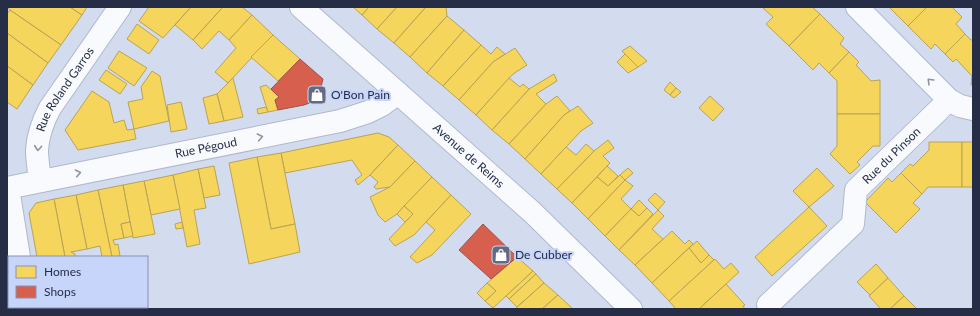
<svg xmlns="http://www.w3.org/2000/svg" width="980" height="316" font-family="Lato,sans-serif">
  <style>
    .homes { fill: #f6d55c; stroke: #b8a356 }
    .shops { fill: #d6604d; stroke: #a1514b }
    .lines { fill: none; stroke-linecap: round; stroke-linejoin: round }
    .street-casing { stroke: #b0b8cd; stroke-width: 24 }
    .secondary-casing { stroke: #b0b8cd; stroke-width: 24 }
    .street { stroke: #f8fafd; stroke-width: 22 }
    .secondary { stroke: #f8fafd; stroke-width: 22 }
    .oneway { stroke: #8f94a2 }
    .labels { text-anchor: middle; stroke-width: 4; stroke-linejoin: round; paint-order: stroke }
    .street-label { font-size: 12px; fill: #262e47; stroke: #c7d5fb }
    .poi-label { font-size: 12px; fill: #262e47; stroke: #c7d5fb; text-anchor: start }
  </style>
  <rect width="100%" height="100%" fill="#d3dbef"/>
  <g class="homes">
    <path d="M7 7H70L82 15 61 45 10 10Z"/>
    <path d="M70 7H87L82 15Z"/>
    <path d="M149 7H191L163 38 139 21Z"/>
    <path d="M191 7H223L193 40 175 25Z"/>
    <path d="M223 7H242L252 15 229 40 219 31 202 49 193 40Z"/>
    <path d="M353 7H369L362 15Z"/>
    <path d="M369 7H397L377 29 362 15Z"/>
    <path d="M397 7H426L394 43 377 29Z"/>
    <path d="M426 7H446L447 16 410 57 394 43Z"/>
    <path d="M764 7H812L820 14 789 46 766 24 773 17 763 8Z"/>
    <path d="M889 7H927L908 26Z"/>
    <path d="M927 7H952L962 17 956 24 965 34 945 54 935 44 931 49 908 26Z"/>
    <path d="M10 10 61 45 48 63 7 33V14Z"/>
    <path d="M820 14 844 38 840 44 849 52 829 73 819 63 813 70 789 46Z"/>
    <path d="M252 15 273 35 228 83 215 72 236 48 229 40Z"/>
    <path d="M447 16 464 30 427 73 410 57Z"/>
    <path d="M137 24 159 40 149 54 127 39Z"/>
    <path d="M464 30 481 45 443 86 427 73Z"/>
    <path d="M7 33 48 63 33 85 7 66Z"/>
    <path d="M965 34 971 40H973V85H971L972 76 956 59 953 62 945 54Z"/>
    <path d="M273 35 300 59 278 81 251 57Z"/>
    <path d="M481 45 491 54 497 47 505 54 493 62 459 100 443 86Z"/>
    <path d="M630 46 647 61 638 67 622 51Z"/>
    <path d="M515 48 527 65 513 74 476 115 459 100 493 62Z"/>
    <path d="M119 51 147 68 134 86 108 68Z"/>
    <path d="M849 52 859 62 856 65 871 81 880 80V114H837V81L829 73Z"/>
    <path d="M625 54 638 67 628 73 617 62Z"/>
    <path d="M7 66 33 85 17 109 7 102Z"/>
    <path d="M106 70 127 84 120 94 99 80Z"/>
    <path d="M152 71 160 76 169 121 134 129 128 102 143 99 141 87Z"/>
    <path d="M554 74 557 81 536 94 546 104 509 144 492 130 529 89Z"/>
    <path d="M233 78 243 117 224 121 217 94Z"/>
    <path d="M509 78 520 87 523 84 529 89 492 130 476 115Z"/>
    <path d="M670 82 676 88 670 95 664 90Z"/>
    <path d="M266 85 279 97 275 100 278 110 268 112 260 87Z"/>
    <path d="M676 88 681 92 674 98 670 95Z"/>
    <path d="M92 91 109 102 114 123 124 120 127 130 134 129 136 139 78 150 65 130Z"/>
    <path d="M217 94 224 121 209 124 203 98Z"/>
    <path d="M557 96 570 111 564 115 525 159 509 144 546 104Z"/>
    <path d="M710 96 724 109 713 121 699 108Z"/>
    <path d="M181 102 187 129 171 132 167 105Z"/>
    <path d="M578 106 593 123 581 131 541 174 525 159 564 115Z"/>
    <path d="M266 107 268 112 258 114 257 109Z"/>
    <path d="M837 114H880V146H873L857 162 860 165 850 174 830 154 837 146Z"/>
    <path d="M378 133 389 137 398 145 370 175 358 185 355 180 362 175 352 160 285 173 281 153Z"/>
    <path d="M608 140 614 148 603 156 610 163 572 203 557 189 594 151Z"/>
    <path d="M929 142H962V187H928L922 194 901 173 910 164 913 166 929 150Z"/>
    <rect x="962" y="142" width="11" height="45"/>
    <path d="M586 144 594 151 557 189 541 174 566 147 576 155Z"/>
    <path d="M398 145 415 161 390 187 376 189 374 187 378 182 370 175Z"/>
    <path d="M281 153 295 224 271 229 257 157Z"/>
    <path d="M257 157 271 229 295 224 300 252 249 264 229 163Z"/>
    <path d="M415 161 432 177 397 214 385 222 378 215 370 197 390 187Z"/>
    <path d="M214 166 220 195 204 198 198 169Z"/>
    <path d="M607 166 618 176 608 186 597 177Z"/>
    <path d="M628 168 633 173 625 180 620 175Z"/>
    <path d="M817 168 834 186 809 207 793 191Z"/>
    <path d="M198 169 206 208 194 210 200 244 187 247 173 175Z"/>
    <path d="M901 173 922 194 913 203 920 209 896 233 865 202 888 178 892 182Z"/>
    <path d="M173 175 180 209 151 215 144 181Z"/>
    <path d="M620 175 625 180 588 219 572 203 597 177 608 186Z"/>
    <path d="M432 177 451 195 414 235 395 246 389 239 413 214 404 206Z"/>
    <path d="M625 180 633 186 621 199 631 209 605 236 588 219Z"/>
    <path d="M144 181 155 234 133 238 123 185Z"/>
    <path d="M123 185 130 222 121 224 124 238 113 240 115 245 118 244 120 256 112 257 98 190Z"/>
    <path d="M98 190 112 257H102L100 246 87 249 76 195Z"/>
    <path d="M655 193 665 202 658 210 648 200Z"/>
    <path d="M76 195 87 249 71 252 75 254V257H65L54 199Z"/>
    <path d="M451 195 471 214 432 255 417 263 410 257 435 230 426 222Z"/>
    <path d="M54 199 65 257H37L29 213 36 203Z"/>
    <path d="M639 200 647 208 639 216 631 209Z"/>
    <path d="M404 206 413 214 405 222 397 214Z"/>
    <path d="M809 207 827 226 772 276 755 257Z"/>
    <path d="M647 208 653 214 619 250 605 236 631 209 639 216Z"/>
    <path d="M658 210 664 216 652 229 663 239 635 265 619 250Z"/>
    <path d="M130 222 133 236 124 238 121 224Z"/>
    <path d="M182 222 183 228 176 229 175 224Z"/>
    <path d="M672 231 685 244 689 240 693 244 652 283 635 265Z"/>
    <path d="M697 241 709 255 701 263 689 248Z"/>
    <path d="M689 248 701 263 709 255 714 260 669 301 652 283Z"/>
    <path d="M517 257 533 271 493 308 485 301 496 291 487 283Z"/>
    <path d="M715 259 724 269 731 263 739 272 699 309H676L669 301Z"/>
    <path d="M876 264 888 278 870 295 857 282Z"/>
    <path d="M533 271 536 274 509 299 506 296Z"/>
    <path d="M536 274 544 283 517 307 509 299Z"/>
    <path d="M888 278 904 296 890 309H881L869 296Z"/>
    <path d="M487 283 496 291 485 301 477 293Z"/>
    <path d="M544 283 558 295 542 309H515Z"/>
    <path d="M726 284 745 305 743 306 745 309H699Z"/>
    <path d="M558 295 573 309H542Z"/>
    <path d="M904 296 917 309H890Z"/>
    <path d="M45 307H75L76 309H45Z"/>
    <path d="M98 307H120L108 309H99Z"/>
  </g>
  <g class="shops">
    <path d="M300 59 323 79 318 100 304 105 278 110 275 100 279 97 271 89Z"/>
    <path d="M483 224 517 257 491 279 459 250Z"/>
  </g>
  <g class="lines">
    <defs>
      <g id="street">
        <path d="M857 7 949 100 960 106 973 109"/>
        <path id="s1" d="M40 181C39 171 37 160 37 150 38 134 43 121 50 108L120 7"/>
        <path id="s2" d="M7 188 340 121 368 112 382 105 398 93"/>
        <path d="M8 188 19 257"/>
        <path id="s3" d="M768 305 853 224 856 190 949 100"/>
        <path d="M27 307V309"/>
      </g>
      <g id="secondary">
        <path id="s4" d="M301 7 532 212 631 309"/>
      </g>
    </defs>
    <use href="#street" class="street-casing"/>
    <use href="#secondary" class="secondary-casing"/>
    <use href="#street" class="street"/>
    <use href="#secondary" class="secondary"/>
  </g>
  <defs><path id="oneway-chevron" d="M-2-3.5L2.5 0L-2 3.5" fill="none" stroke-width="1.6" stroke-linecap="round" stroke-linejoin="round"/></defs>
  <g class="oneway">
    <use href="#oneway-chevron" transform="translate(930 81) rotate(-135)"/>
    <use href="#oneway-chevron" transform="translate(260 137) rotate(-11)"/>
    <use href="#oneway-chevron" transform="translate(38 148) rotate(94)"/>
    <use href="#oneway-chevron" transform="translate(78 173) rotate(-12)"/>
  </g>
  <defs>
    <symbol id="shop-square" viewBox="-11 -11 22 22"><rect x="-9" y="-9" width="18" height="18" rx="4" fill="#636b82" stroke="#c7d5fb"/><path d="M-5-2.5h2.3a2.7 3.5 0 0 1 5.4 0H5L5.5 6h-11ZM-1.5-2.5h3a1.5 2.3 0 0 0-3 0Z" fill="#fff"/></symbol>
  </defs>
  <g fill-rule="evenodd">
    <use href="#shop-square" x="306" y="84" width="22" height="22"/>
    <use href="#shop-square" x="490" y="244" width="22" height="22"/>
  </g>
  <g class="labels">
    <g class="street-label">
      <text dy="4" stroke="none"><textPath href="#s1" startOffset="99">Rue Roland Garros</textPath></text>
      <text dy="4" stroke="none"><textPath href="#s2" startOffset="203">Rue Pégoud</textPath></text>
      <text dy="4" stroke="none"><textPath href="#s4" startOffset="224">Avenue de Reims</textPath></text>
      <text dy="4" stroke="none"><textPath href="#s3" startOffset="201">Rue du Pinson</textPath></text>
    </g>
    <g class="poi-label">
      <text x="331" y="99">O'Bon Pain</text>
      <text x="515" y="259">De Cubber</text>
    </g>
  </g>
  <rect width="980" height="316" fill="none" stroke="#262e47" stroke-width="16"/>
  <rect x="8" y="256" width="140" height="52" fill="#c7d5fb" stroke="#8792b3"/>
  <rect x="16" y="266" width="20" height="12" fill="#f6d55c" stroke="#8792b3"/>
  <text x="44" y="276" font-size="12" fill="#262e47">Homes</text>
  <rect x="16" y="286" width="20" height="12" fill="#d6604d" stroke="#8792b3"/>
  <text x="44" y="296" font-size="12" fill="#262e47">Shops</text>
</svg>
